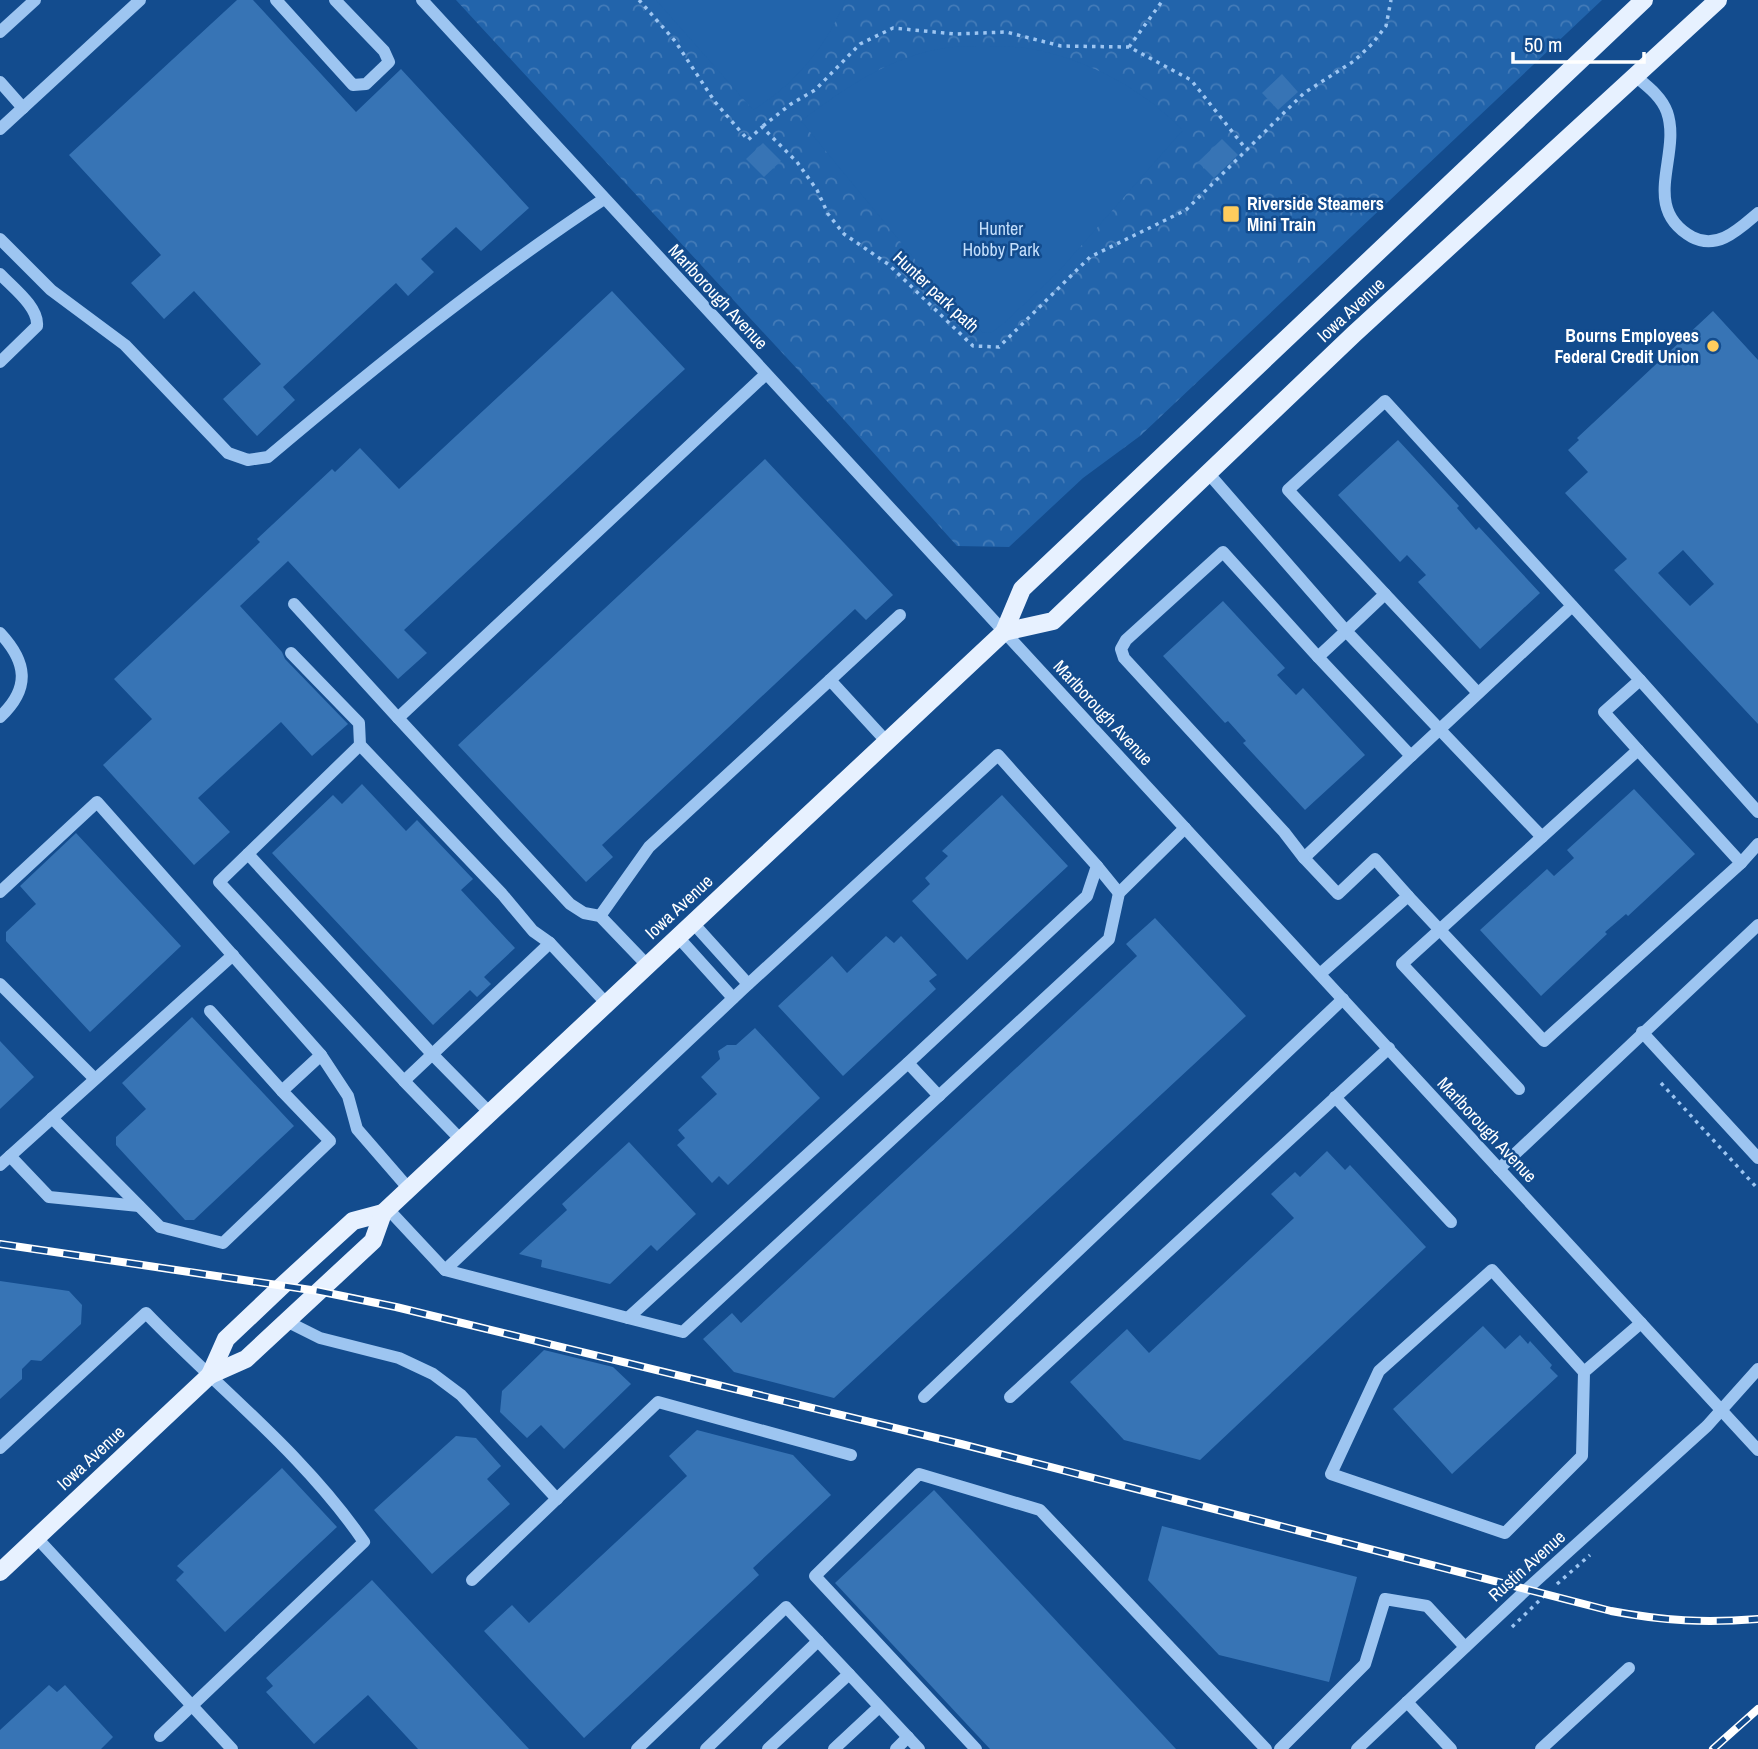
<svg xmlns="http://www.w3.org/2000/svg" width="1758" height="1749" font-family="'Archivo Narrow',sans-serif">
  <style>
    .park { fill: url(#park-crowns) }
    .pitch { fill: #2264ab }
    .building { fill: #3774b5; fill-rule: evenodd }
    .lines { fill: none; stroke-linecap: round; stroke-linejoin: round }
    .path { stroke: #9dc5f1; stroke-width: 3.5; stroke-dasharray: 3.5 5; stroke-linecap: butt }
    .minor { stroke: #9dc5f1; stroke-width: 12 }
    .major { stroke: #e7f1ff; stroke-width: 18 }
    .rail-casing { stroke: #fff; stroke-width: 8 }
    .rail { stroke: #134c8e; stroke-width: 5; stroke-dasharray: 16; stroke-linecap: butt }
    .poi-dot { fill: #ffcc5d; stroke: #134c8e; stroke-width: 2.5 }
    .labels { text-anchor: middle; stroke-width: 5; stroke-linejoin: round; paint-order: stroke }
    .poi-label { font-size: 18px; font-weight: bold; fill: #fff; stroke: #134c8e; text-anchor: start }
    .park-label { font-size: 18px; fill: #c4dffc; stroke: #134c8e }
    .street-label { font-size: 18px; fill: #fff; stroke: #134c8e }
  </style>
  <defs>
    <pattern id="park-crowns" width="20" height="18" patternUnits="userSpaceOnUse" patternTransform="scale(1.75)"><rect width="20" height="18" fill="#2264ab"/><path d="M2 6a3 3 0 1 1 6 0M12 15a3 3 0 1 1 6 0" fill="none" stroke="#437bb8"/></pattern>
  </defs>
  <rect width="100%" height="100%" fill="#134c8e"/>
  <path class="park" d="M456 0H1602L1140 436 1083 478 1009 547 957 546 836 411Z"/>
  <g class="pitch">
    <path d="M656 0H845C828 45 794 85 753 110Z"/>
    <path d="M988 46C1002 47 1018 46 1032 49 1089 60 1142 89 1183 130L1058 272 1003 324 992 332 983 333 932 280 801 121C845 88 889 57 945 48 959 46 974 46 988 46Z"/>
  </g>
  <g class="building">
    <path d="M237 0H253L356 112 401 69 529 208 481 251 456 227 421 259 434 272 408 296 396 283 347 328 283 387 295 400 257 436 223 399 261 364 194 291 164 319 131 283 161 255 69 155Z"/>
    <path d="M1282 74 1298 92 1278 110 1262 93Z"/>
    <path d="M1222 139 1238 155 1214 178 1198 162Z"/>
    <path d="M763 143 781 161 764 177 746 159Z"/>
    <path d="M612 291 685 369 404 630 427 653 398 679 288 561 240 606 282 652 285 659 348 724 312 756 281 722 198 798 230 832 194 865 103 765 152 719 114 679 260 542 257 539 332 469 335 472 360 448 399 489Z"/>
    <path d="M1713 311 1758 360V724L1614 570 1627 559 1565 493 1588 472 1568 450 1579 440 1577 438ZM1683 550 1714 584 1690 606 1658 573Z"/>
    <path d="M1398 440 1459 506 1457 508 1476 530 1479 527 1540 593 1480 649 1418 582 1426 575 1407 555 1400 562 1338 495Z"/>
    <path d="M765 459 893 595 866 620 855 609 728 728 602 845 613 857 586 882 458 745Z"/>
    <path d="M1223 601 1285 668 1277 675 1296 695 1303 688 1365 755 1305 810 1243 743 1246 741 1228 721 1225 723 1163 656Z"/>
    <path d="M362 784 406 831 417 820 473 879 461 890 515 948 484 977 491 984 477 997 470 990 433 1025 272 853 333 795 342 804Z"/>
    <path d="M1634 789 1695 854 1628 916 1626 914 1605 932 1607 934 1541 996 1480 930 1547 869 1554 876 1574 858 1567 850Z"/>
    <path d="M1002 795 1068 866 967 960 912 901 930 884 925 878 948 856 942 851Z"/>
    <path d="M76 833 181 946 90 1032 6 941V932L36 904 20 886Z"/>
    <path d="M1155 918 1246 1016 834 1398 734 1372 703 1339 732 1313 741 1323 1137 956 1126 944Z"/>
    <path d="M886 936 894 943 901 936 937 975 929 981 936 989 843 1076 778 1006 832 956 847 973Z"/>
    <path d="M192 1017 294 1126 194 1220H185L116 1145V1137L146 1109 122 1083Z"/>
    <path d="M755 1028 820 1098 728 1185 719 1176 712 1183 677 1145 685 1138 678 1130 717 1094 701 1077 720 1059 718 1051 727 1045H736Z"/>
    <path d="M0 1041 34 1077 0 1109Z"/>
    <path d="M629 1142 696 1214 657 1251 651 1245 610 1284 541 1267 542 1260 519 1254 567 1210 562 1204Z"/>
    <path d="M1327 1151 1345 1170 1350 1165 1426 1247 1200 1460 1124 1440 1070 1382 1127 1329 1149 1353 1294 1218 1271 1194 1295 1172 1300 1177Z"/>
    <path d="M0 1281 69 1291 82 1305 81 1324 41 1361 31 1360 22 1369V1379L0 1399Z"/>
    <path d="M1483 1326 1505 1349 1520 1335 1528 1344 1530 1341 1552 1365 1550 1368 1558 1376 1452 1474 1393 1409Z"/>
    <path d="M544 1350 613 1367 631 1384 564 1449 541 1425 527 1438 500 1412 502 1391Z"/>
    <path d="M697 1430 793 1455 831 1495 753 1568 759 1575 584 1738 484 1631 512 1605 529 1623 687 1476 669 1456Z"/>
    <path d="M456 1436 476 1438 501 1466 487 1479 510 1504 432 1574 374 1510Z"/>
    <path d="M282 1468 337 1527 225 1632 176 1580 184 1572 177 1566Z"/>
    <path d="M934 1490 1176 1749H990L835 1583Z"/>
    <path d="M1162 1526 1357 1577 1329 1682 1219 1655 1148 1580Z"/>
    <path d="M372 1580 529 1749H418L368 1695 314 1744 266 1692 273 1686 266 1678Z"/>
    <path d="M49 1685 57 1692 65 1685 113 1737 101 1749H0V1730Z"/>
  </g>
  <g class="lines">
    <g class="path">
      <path d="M639 0 675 41 715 102 748 140 762 127 797 162 817 190 828 214 844 234 888 264 973 346 999 347 1090 257 1186 210 1304 93 1354 61 1372 44 1386 26 1391 0"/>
      <path d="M1129 47 1163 0"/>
      <path d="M763 126 791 104 815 90 860 44 893 28 955 34 1006 32 1061 46 1129 47 1191 80 1246 149"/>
      <path d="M1661 1083 1758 1189"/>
      <path d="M1557 1584 1590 1555"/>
      <path d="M1512 1627 1544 1596"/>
    </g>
    <g class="minor">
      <path d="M276 0 353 85 366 84 389 62 384 51 335 0"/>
      <path d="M422 0 1758 1450"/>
      <path d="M0 32 35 0"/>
      <path d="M1635 76C1647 86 1661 96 1667 112 1682 155 1639 207 1692 237 1718 251 1740 228 1758 213"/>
      <path d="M0 82 23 108"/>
      <path d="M0 129 140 0"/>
      <path d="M0 239 51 290 125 345 228 453 248 460 268 457C376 366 486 277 604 199"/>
      <path d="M0 274C12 287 39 307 37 326L0 362"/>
      <path d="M1385 401 1640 680 1604 712 1638 750 1542 837 1346 631 1385 594 1288 490Z"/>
      <path d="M1209 474 1346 631 1318 657 1411 756 1304 858 1338 894 1375 859 1408 896 1320 974"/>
      <path d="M1385 594 1478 693"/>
      <path d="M294 604 398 718"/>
      <path d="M0 633C27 662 31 688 0 717"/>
      <path d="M291 653 359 723 360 745 502 894 533 931 550 943 607 1004"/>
      <path d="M830 680 900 615"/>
      <path d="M1640 680 1758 812"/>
      <path d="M360 745 219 882 404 1081 550 943"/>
      <path d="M1411 756 1572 606"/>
      <path d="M248 854 432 1054 490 1113"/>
      <path d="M1304 858 1284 832 1124 658 1121 649 1126 640 1223 552 1318 657"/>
      <path d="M1741 863 1758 844"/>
      <path d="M1097 866 1119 893"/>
      <path d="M0 892 97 802 321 1055 348 1096 357 1129 409 1189"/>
      <path d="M1408 896 1544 1041 1741 863 1638 750"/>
      <path d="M600 916 649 847 830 680 887 742"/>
      <path d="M693 923 748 984"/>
      <path d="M678 937 733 998"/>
      <path d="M648 966 600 916 584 913 570 904 398 718 766 374"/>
      <path d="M0 984 95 1079"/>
      <path d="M210 1011 282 1091"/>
      <path d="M1642 1032 1758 1158"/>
      <path d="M908 1063 939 1096"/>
      <path d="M404 1081 461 1140"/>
      <path d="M1519 1089 1402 964 1542 837"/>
      <path d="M1335 1097 1451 1222"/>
      <path d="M52 1118 160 1227 223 1243 330 1141 282 1091 321 1055"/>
      <path d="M10 1156 49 1197 139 1206"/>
      <path d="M0 1165 233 955"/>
      <path d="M1499 1169 1758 925"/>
      <path d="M388 1209 445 1270 743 989 998 755 1097 866 1087 896 908 1063 628 1318 683 1332 1109 939 1119 893 1185 828"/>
      <path d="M445 1270 628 1318"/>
      <path d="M286 1321 320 1338 399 1358 433 1374 461 1395 557 1499"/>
      <path d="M1584 1372 1582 1456 1505 1533 1331 1474 1379 1371 1492 1270 1584 1372 1641 1323"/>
      <path d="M924 1397 1343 999"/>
      <path d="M1010 1397 1389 1048"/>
      <path d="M0 1448 146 1313C219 1389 304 1454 364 1542L160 1736"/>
      <path d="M37 1538 232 1749"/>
      <path d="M472 1580 658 1402 851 1455"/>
      <path d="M1407 1702 1451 1749"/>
      <path d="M637 1749 786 1607 849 1674"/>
      <path d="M706 1749 818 1641"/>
      <path d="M768 1749 849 1674 919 1749"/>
      <path d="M834 1749 879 1707"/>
      <path d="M896 1749 908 1737"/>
      <path d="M976 1749 815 1576 919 1474 1040 1510 1266 1749"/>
      <path d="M1280 1749 1365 1664 1385 1599 1427 1606 1465 1647"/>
      <path d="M1357 1749 1526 1590 1707 1426 1758 1369"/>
      <path d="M1541 1749 1629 1668"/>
    </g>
    <g class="major">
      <path d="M1004 632 1053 621 1354 334 1718 0"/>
      <path d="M210 1375 226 1339 282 1286 353 1221 383 1213"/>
      <path d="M0 1572 210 1375 246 1359 373 1241 383 1213 1004 632 1022 589 1644 0"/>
    </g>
    <defs>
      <g id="rail">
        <path d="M0 1244 318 1291 396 1307 961 1444 1611 1611C1664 1621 1705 1623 1758 1619"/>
        <path d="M1713 1749 1758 1709"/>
      </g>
    </defs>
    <use href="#rail" class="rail-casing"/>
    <use href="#rail" class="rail"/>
  </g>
  <g class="poi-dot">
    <rect x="1222" y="205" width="18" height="18" rx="3.5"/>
    <circle cx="1713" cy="346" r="7"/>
  </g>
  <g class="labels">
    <g class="poi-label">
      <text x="1247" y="210">Riverside Steamers<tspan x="1247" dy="21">Mini Train</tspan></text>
      <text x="1699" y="342" text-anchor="end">Bourns Employees<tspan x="1699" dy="21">Federal Credit Union</tspan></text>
    </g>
    <g class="park-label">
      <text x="1001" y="235">Hunter<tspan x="1001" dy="21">Hobby Park</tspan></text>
    </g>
    <g class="street-label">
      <text transform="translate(936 292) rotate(43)" y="6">Hunter park path</text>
      <text transform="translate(718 297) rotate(47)" y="6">Marlborough Avenue</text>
      <text transform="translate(1351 310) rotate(-43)" y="6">Iowa Avenue</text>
      <text transform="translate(1103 713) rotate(47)" y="6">Marlborough Avenue</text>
      <text transform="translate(679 907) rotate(-43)" y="6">Iowa Avenue</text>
      <text transform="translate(1487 1130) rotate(47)" y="6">Marlborough Avenue</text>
      <text transform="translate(91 1458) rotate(-43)" y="6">Iowa Avenue</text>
      <text transform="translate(1527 1566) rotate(-42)" y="6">Rustin Avenue</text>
    </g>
  </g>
  <path d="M1513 52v10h131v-10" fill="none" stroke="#ffffff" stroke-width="3.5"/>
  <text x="1524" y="52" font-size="21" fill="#ffffff" stroke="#134c8e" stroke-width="5" paint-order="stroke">50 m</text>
</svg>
